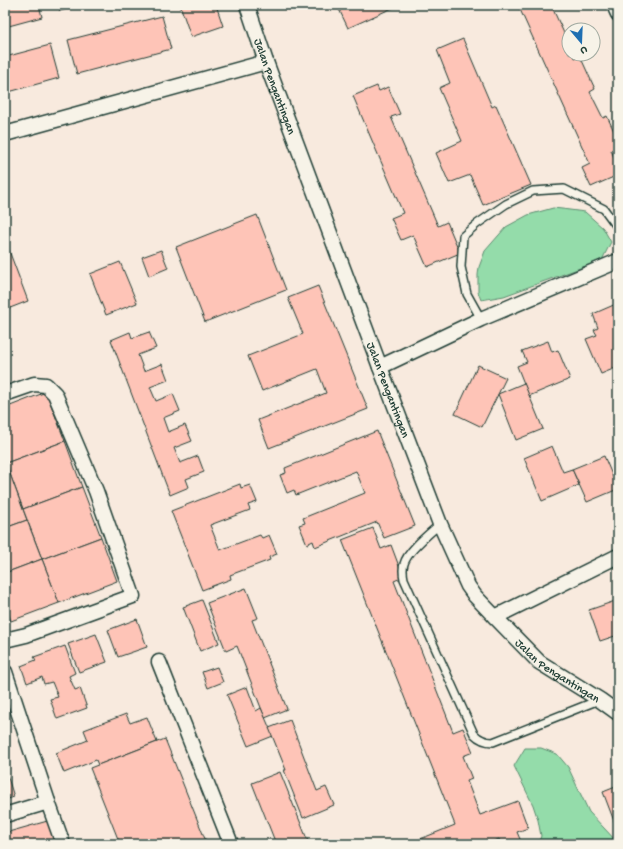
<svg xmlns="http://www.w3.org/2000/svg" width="623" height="849" font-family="'Gochi Hand',sans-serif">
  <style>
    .green { fill: #94dcaa; stroke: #5a8c6f }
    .building { fill: #fec4b7; stroke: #1f3d34 }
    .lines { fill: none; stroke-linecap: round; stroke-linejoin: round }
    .lane-casing { stroke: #1f3d34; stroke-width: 10 }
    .street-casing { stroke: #1f3d34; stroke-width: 17 }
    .lane { stroke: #f7f3e8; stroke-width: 7 }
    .street { stroke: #f7f3e8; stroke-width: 14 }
    .labels { text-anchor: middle; stroke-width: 3; stroke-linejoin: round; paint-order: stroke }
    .street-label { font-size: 12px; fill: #1f3d34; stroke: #f7f3e8 }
  </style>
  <rect width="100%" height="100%" fill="#f8eade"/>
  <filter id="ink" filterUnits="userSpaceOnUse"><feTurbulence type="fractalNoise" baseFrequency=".025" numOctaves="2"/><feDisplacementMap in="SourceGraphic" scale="8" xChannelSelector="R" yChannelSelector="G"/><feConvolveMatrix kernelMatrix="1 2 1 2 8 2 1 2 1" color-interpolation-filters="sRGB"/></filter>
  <g filter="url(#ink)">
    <g class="green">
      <path d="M553 208 562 209 585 212 603 228 611 242 602 260 504 296 481 300 478 292V275L479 267 485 251 506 227 528 215Z"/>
      <path d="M525 748H541L557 754 568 767 589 812 618 843V844H538L541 836 538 820 533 805 514 766Z"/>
    </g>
    <g class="building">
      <path d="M5 5H39L42 17 5 27Z"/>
      <path d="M58 5H83L60 11Z"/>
      <path d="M180 5H216L223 26 191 37Z"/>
      <path d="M337 5H399L348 28Z"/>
      <path d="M518 5H551L569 44V54H573L575 58 580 56 595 89 590 92 603 118 607 116 618 140V147L611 150 617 165 616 166 618 171V175L591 187 582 168 590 164Z"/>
      <path d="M162 16 171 49 77 74 68 40Z"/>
      <path d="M463 39 492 107 496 105 531 185 483 205 470 175 449 183 436 153 462 141 439 88 450 83 437 50Z"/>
      <path d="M50 45 59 78 5 93V57Z"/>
      <path d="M377 86 379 91 388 87 400 114 391 117 438 226 447 222 460 253 427 267 413 235 401 240 391 218 403 213 353 96Z"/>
      <path d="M257 215 286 290 205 322 176 247Z"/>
      <path d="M5 240 28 301 5 310Z"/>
      <path d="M161 250 168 268 149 276 142 257Z"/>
      <path d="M120 262 137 303 106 315 90 274Z"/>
      <path d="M318 286 368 409 269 448 258 420 326 393 317 369 262 391 248 356 303 334 288 298Z"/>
      <path d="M616 304 618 308V367L601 374 586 339 597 335 594 330 598 328 593 314Z"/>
      <path d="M130 332 132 338 149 332 156 348 138 355 144 371 162 364 168 380 150 387 156 401 173 394 180 411 163 418 168 432 185 425 192 441 174 448 180 463 198 456 204 472 186 479 189 487 170 495 111 340Z"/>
      <path d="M548 341 552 352 558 350 570 379 529 396 517 366 527 362 522 351Z"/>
      <path d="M478 365 506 378 482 427 455 414Z"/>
      <path d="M524 383 543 429 516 440 498 394Z"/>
      <path d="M46 392 65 441 6 463 5 461V408Z"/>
      <path d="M377 431 415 526 384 538 377 522 315 547 313 541 307 544 299 525 305 523 303 518 365 493 356 471 296 495 294 490 287 493 280 475 286 473 285 468Z"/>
      <path d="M65 441 82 487 23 509 6 463Z"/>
      <path d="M552 446 563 472 572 469 579 485 542 501 524 458Z"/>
      <path d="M604 456 618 489 587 502 572 469Z"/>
      <path d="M7 466 27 520 5 528V467Z"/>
      <path d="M240 484 241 488 250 485 257 502 248 505 250 510 210 525 220 550 260 535 262 538 269 535 277 554 269 557 270 560 230 575 231 579 202 590 171 511Z"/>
      <path d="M82 487 101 537 42 559 23 509Z"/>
      <path d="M27 520 42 559 5 573V528Z"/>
      <path d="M373 528 381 549 391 545 403 577 394 581 453 732 463 728 473 752 463 756 472 779 467 781 480 815 518 801 528 828 517 832 522 844H501L499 839 487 844H408L455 825 342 540Z"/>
      <path d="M101 537 117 581 59 603 42 559Z"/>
      <path d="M42 559 59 603 11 621 5 605V573Z"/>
      <path d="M246 588 258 618 252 620 287 709 265 718 237 646 226 651 207 603Z"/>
      <path d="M202 600 219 643 200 651 183 607Z"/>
      <path d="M618 600V635L600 641 589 610Z"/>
      <path d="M137 619 147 647 118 657 108 630Z"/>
      <path d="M96 634 107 662 79 672 68 644Z"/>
      <path d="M65 646 75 673 69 676 75 690 80 688 87 708 57 719 50 699 58 697 52 682 44 684 42 677 27 683 21 666 36 660 34 657Z"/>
      <path d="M217 667 223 682 208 688 202 672Z"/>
      <path d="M247 687 256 711 261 708 273 736 248 746 227 695Z"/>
      <path d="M126 714 130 723 147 717 157 742 98 765 96 760 64 773 56 753 88 740 84 730Z"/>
      <path d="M290 720 317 791 326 787 334 805 303 818 284 770H286L269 728Z"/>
      <path d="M165 739 207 844H120L90 768Z"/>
      <path d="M5 768 14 797 5 800Z"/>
      <path d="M280 772 299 819 309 844H276L252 783Z"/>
      <path d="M618 786V828L617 829 603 792Z"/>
      <path d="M51 820 58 844H5V833Z"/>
    </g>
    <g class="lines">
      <defs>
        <g id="lane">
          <path d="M481 319 467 294 461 267 463 236 477 224 506 204 533 191 564 189 604 209 618 228"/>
          <path d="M440 524C430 533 407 551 404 564 402 569 403 574 404 579L474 734C480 740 485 742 493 742L599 700"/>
        </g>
        <g id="street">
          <path id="s1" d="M247 5 266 62 380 367 440 524 468 586 475 596 495 617 539 662 600 700 618 713"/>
          <path d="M614 5 618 14"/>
          <path d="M5 134 266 62"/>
          <path d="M380 367 481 319 618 261"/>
          <path d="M5 394 34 384 46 385 55 394 96 491 133 596 26 635 5 640"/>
          <path d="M495 617 618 556"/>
          <path d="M159 662 231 844"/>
          <path d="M5 672 48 802 63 844"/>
          <path d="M5 815 48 802"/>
        </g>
      </defs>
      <use href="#lane" class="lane-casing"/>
      <use href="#street" class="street-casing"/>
      <use href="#lane" class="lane"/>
      <use href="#street" class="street"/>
    </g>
  </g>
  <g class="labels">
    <g class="street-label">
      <text dy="4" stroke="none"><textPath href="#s1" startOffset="86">Jalan Pengantingan</textPath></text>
      <text dy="4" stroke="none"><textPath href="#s1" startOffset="410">Jalan Pengantingan</textPath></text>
      <text dy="4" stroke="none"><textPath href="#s1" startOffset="746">Jalan Pengantingan</textPath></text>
    </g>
  </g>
  <rect width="623" height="849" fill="none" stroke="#f7f3e8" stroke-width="20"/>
  <rect x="10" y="10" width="603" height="829" fill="none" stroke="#1f3d34" stroke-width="1.5" filter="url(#ink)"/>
  <g transform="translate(581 42) rotate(161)"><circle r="19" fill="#f7f3e8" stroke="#a1aaa0"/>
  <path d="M0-3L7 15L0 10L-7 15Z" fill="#1f6fb2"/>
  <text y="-6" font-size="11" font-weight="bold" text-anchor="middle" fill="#1f3d34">U</text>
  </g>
</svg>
